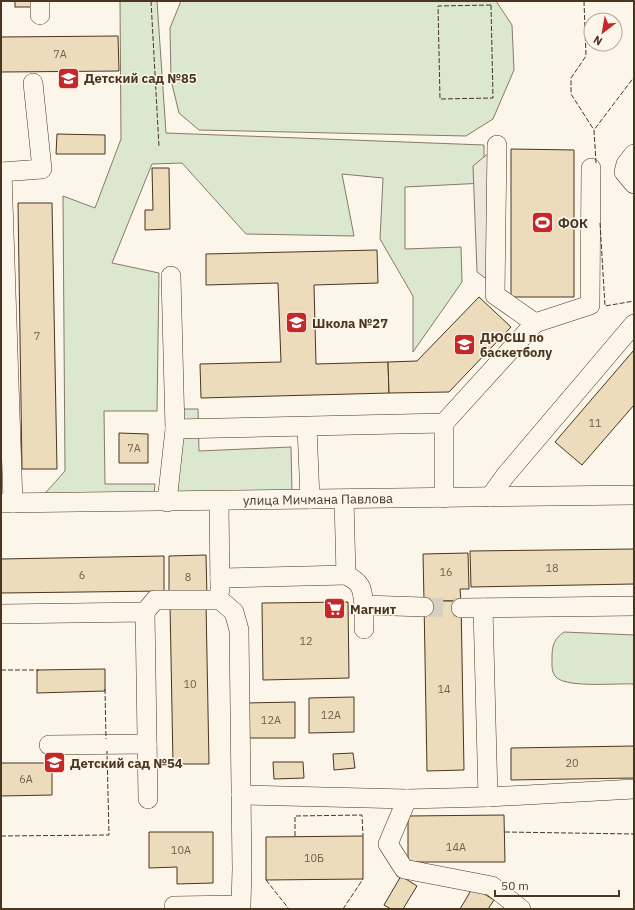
<svg xmlns="http://www.w3.org/2000/svg" width="635" height="910" font-family="'IBM Plex Sans',sans-serif">
  <style>
    .green { fill: #dce7d0; stroke: #887966 }
    .parking { fill: #ede7d9; stroke: #887966 }
    .building { fill: #ecdcbc; stroke: #4a3520 }
    .lines { fill: none; stroke-linecap: round; stroke-linejoin: round }
    .minor-tunnel { stroke: #d8cfc1; stroke-width: 19; stroke-dasharray: 19 10; stroke-linecap: butt }
    .minor-casing { stroke: #4a3520; stroke-width: 20 }
    .minor { stroke: #fbf6e9; stroke-width: 19 }
    .fence { stroke: #4a3520; stroke-width: 1; stroke-dasharray: 5 2; stroke-linecap: butt }
    .labels { text-anchor: middle; stroke-width: 3; stroke-linejoin: round; paint-order: stroke }
    .number-label { font-size: 11px; fill: #725f47 }
    .poi-label { font-size: 13px; font-weight: bold; fill: #4a3520; stroke: #fbf6e9; text-anchor: start }
    .street-label { font-size: 13px; fill: #4a3520; stroke: #fbf6e9 }
  </style>
  <rect width="100%" height="100%" fill="#fbf6e9"/>
  <g class="green">
    <path d="M120 1H157L166 133 484 145V183L405 187V249L461 247 462 282 413 352V296L380 239 383 178 342 174 354 236 246 234 182 163 152 164 112 263 159 273 157 411H104L105 484H155L154 495 40 499 65 471 63 196 95 208 121 139Z"/>
    <path d="M181 1H496L512 25 514 70 493 119 466 136 199 130 179 113 171 80 170 28Z"/>
    <path d="M167 409H198L199 451 291 447 292 492 166 494Z"/>
    <path d="M564 632 634 635V684C617 683 570 688 557 678 551 673 552 665 552 658 552 645 554 639 564 632Z"/>
  </g>
  <path class="parking" d="M490 152 492 283 477 272 473 166Z"/>
  <g class="building">
    <rect x="15" y="1" width="22" height="6"/>
    <path d="M118 36 119 71 1 72V37Z"/>
    <path d="M57 134 105 135V154H56Z"/>
    <path d="M511 149 574 150V297H511Z"/>
    <path d="M152 168H169L170 229 145 230V210H153Z"/>
    <path d="M18 203H52L57 469H22Z"/>
    <path d="M377 250 378 283 314 285 316 364 388 362 389 393 201 398 200 364 281 362 278 283 206 285V254Z"/>
    <path d="M479 297 511 327 449 392 389 393 388 362 417 361Z"/>
    <path d="M634 350V405L582 465 555 442Z"/>
    <path d="M119 433 148 434V463H119Z"/>
    <path d="M634 549V584L471 587 470 551Z"/>
    <path d="M468 553 469 589H460L461 601H424L423 554Z"/>
    <path d="M206 555 207 598 169 599V556Z"/>
    <path d="M164 556V591L1 593V559Z"/>
    <path d="M424 601H461L464 770 427 771Z"/>
    <path d="M348 602 349 678 263 680 262 603Z"/>
    <path d="M206 603 209 764H173L170 604Z"/>
    <path d="M105 669V691L37 693V670Z"/>
    <path d="M354 697V732L309 733V698Z"/>
    <path d="M295 702V738H246V703Z"/>
    <path d="M634 746V778L511 780V748Z"/>
    <path d="M353 753 355 768 334 770 333 754Z"/>
    <path d="M273 762H303L304 778 274 779Z"/>
    <path d="M1 763H52V795L1 796Z"/>
    <path d="M504 815 505 862H408V816Z"/>
    <path d="M149 832H213V883L177 884V867L149 868Z"/>
    <path d="M363 836V879L266 880V837Z"/>
    <path d="M401 876 417 886 403 909H391L384 905Z"/>
    <path d="M473 887 494 900 488 909H460Z"/>
  </g>
  <g class="lines">
    <path class="minor-tunnel" d="M424 607 461 608"/>
    <defs>
      <g id="minor">
        <path d="M40 1V15"/>
        <path d="M497 145 495 295 535 323 590 305 591 168"/>
        <path d="M634 154 626 164 624 172 634 184"/>
        <path d="M1 172 42 169 33 83"/>
        <path d="M2 172 13 503"/>
        <path d="M307 427 310 499"/>
        <path d="M175 429 444 423 535 323"/>
        <path d="M490 497 505 476 634 324"/>
        <path d="M444 498V423"/>
        <path d="M344 499 346 575C362 583 362 588 364 605L424 607"/>
        <path d="M219 501 220 590"/>
        <path d="M167 502 175 429 171 276"/>
        <path id="s1" d="M1 503 634 495"/>
        <path d="M220 578 346 575"/>
        <path d="M461 608 634 606"/>
        <path d="M483 608 488 797 634 789"/>
        <path d="M145 612 155 600H220L234 612 239 630 242 869 241 905 174 906"/>
        <path d="M1 614 145 612 148 799"/>
        <path d="M364 629V605"/>
        <path d="M49 745 147 744"/>
        <path d="M241 795 407 799 488 797"/>
        <path d="M407 799 388 844 404 869 492 886 521 909"/>
      </g>
    </defs>
    <use href="#minor" class="minor-casing"/>
    <use href="#minor" class="minor"/>
    <g class="fence">
      <path d="M151 1 159 147"/>
      <path d="M584 1 586 56 571 78V94L594 130"/>
      <path d="M491 5 493 98 440 99 438 6Z"/>
      <path d="M596 163 594 130 634 77"/>
      <path d="M600 223 605 306 634 301"/>
      <path d="M1 670H39"/>
      <path d="M105 689 106 739"/>
      <path d="M505 832 634 834"/>
      <path d="M1 836 109 835 107 751"/>
      <path d="M295 836V816L362 815 363 836"/>
      <path d="M266 880 289 909"/>
      <path d="M343 909 363 879"/>
    </g>
  </g>
  <defs>
    <symbol id="school-square" viewBox="-11 -11 22 22"><rect x="-9" y="-9" width="18" height="18" rx="4" fill="#c62828" stroke="#fbf6e9"/><path d="M0-5L7-2L0 1L-7-2ZM-4 1L0 2.5L4 1V4Q0 6-4 4Z" fill="#fff"/></symbol>
    <symbol id="stadium-square" viewBox="-11 -11 22 22"><rect x="-9" y="-9" width="18" height="18" rx="4" fill="#c62828" stroke="#fbf6e9"/><path d="M0-5a6.5 5 0 1 0 0 10a6.5 5 0 1 0 0-10ZM-3.5-1.8h7v3.6h-7Z" fill="#fff"/></symbol>
    <symbol id="supermarket-square" viewBox="-11 -11 22 22"><rect x="-9" y="-9" width="18" height="18" rx="4" fill="#c62828" stroke="#fbf6e9"/><path d="M-6-5.5h2.5l.6 2H6L4.5 2H-2.5L-4.4-4H-6ZM-1.5 3.2a1.3 1.3 0 1 0 .1 0ZM3 3.2a1.3 1.3 0 1 0 .1 0Z" fill="#fff"/></symbol>
  </defs>
  <g fill-rule="evenodd">
    <use href="#school-square" x="56" y="66" width="25" height="25"/>
    <use href="#stadium-square" x="530" y="210" width="25" height="25"/>
    <use href="#school-square" x="284" y="310" width="25" height="25"/>
    <use href="#school-square" x="452" y="332" width="25" height="25"/>
    <use href="#supermarket-square" x="322" y="596" width="25" height="25"/>
    <use href="#school-square" x="42" y="750" width="25" height="25"/>
  </g>
  <g class="labels">
    <g class="number-label">
      <text x="60" y="58">7А</text>
      <text x="37" y="340">7</text>
      <text x="595" y="427">11</text>
      <text x="134" y="452">7А</text>
      <text x="552" y="572">18</text>
      <text x="446" y="576">16</text>
      <text x="82" y="579">6</text>
      <text x="188" y="581">8</text>
      <text x="306" y="645">12</text>
      <text x="190" y="688">10</text>
      <text x="444" y="693">14</text>
      <text x="331" y="719">12А</text>
      <text x="271" y="724">12А</text>
      <text x="572" y="767">20</text>
      <text x="26" y="783">6А</text>
      <text x="456" y="851">14А</text>
      <text x="181" y="854">10А</text>
      <text x="314" y="862">10Б</text>
    </g>
    <g class="poi-label">
      <text x="84" y="83">Детский сад №85</text>
      <text x="558" y="228">ФОК</text>
      <text x="312" y="328">Школа №27</text>
      <text x="480" y="342">ДЮСШ по<tspan x="480" dy="15">баскетболу</tspan></text>
      <text x="350" y="614">Магнит</text>
      <text x="70" y="768">Детский сад №54</text>
    </g>
    <g class="street-label">
      <text dy="5" stroke="none"><textPath href="#s1" startOffset="317">улица Мичмана Павлова</textPath></text>
    </g>
  </g>
  <rect width="635" height="910" fill="none" stroke="#4a3520" stroke-width="4"/>
  <g transform="translate(603 32) rotate(211)"><circle r="19" fill="#fbf6e9" stroke="#b4a999"/>
  <path d="M0-3L7 15L0 10L-7 15Z" fill="#c62828"/>
  <text y="-6" font-size="11" font-weight="bold" text-anchor="middle" fill="#4a3520">N</text>
  </g>
  <path d="M495 890v6h124v-6" fill="none" stroke="#4a3520" stroke-width="2"/>
  <text x="501" y="890" font-size="12" fill="#4a3520" stroke="#fbf6e9" stroke-width="3" paint-order="stroke">50 m</text>
</svg>
